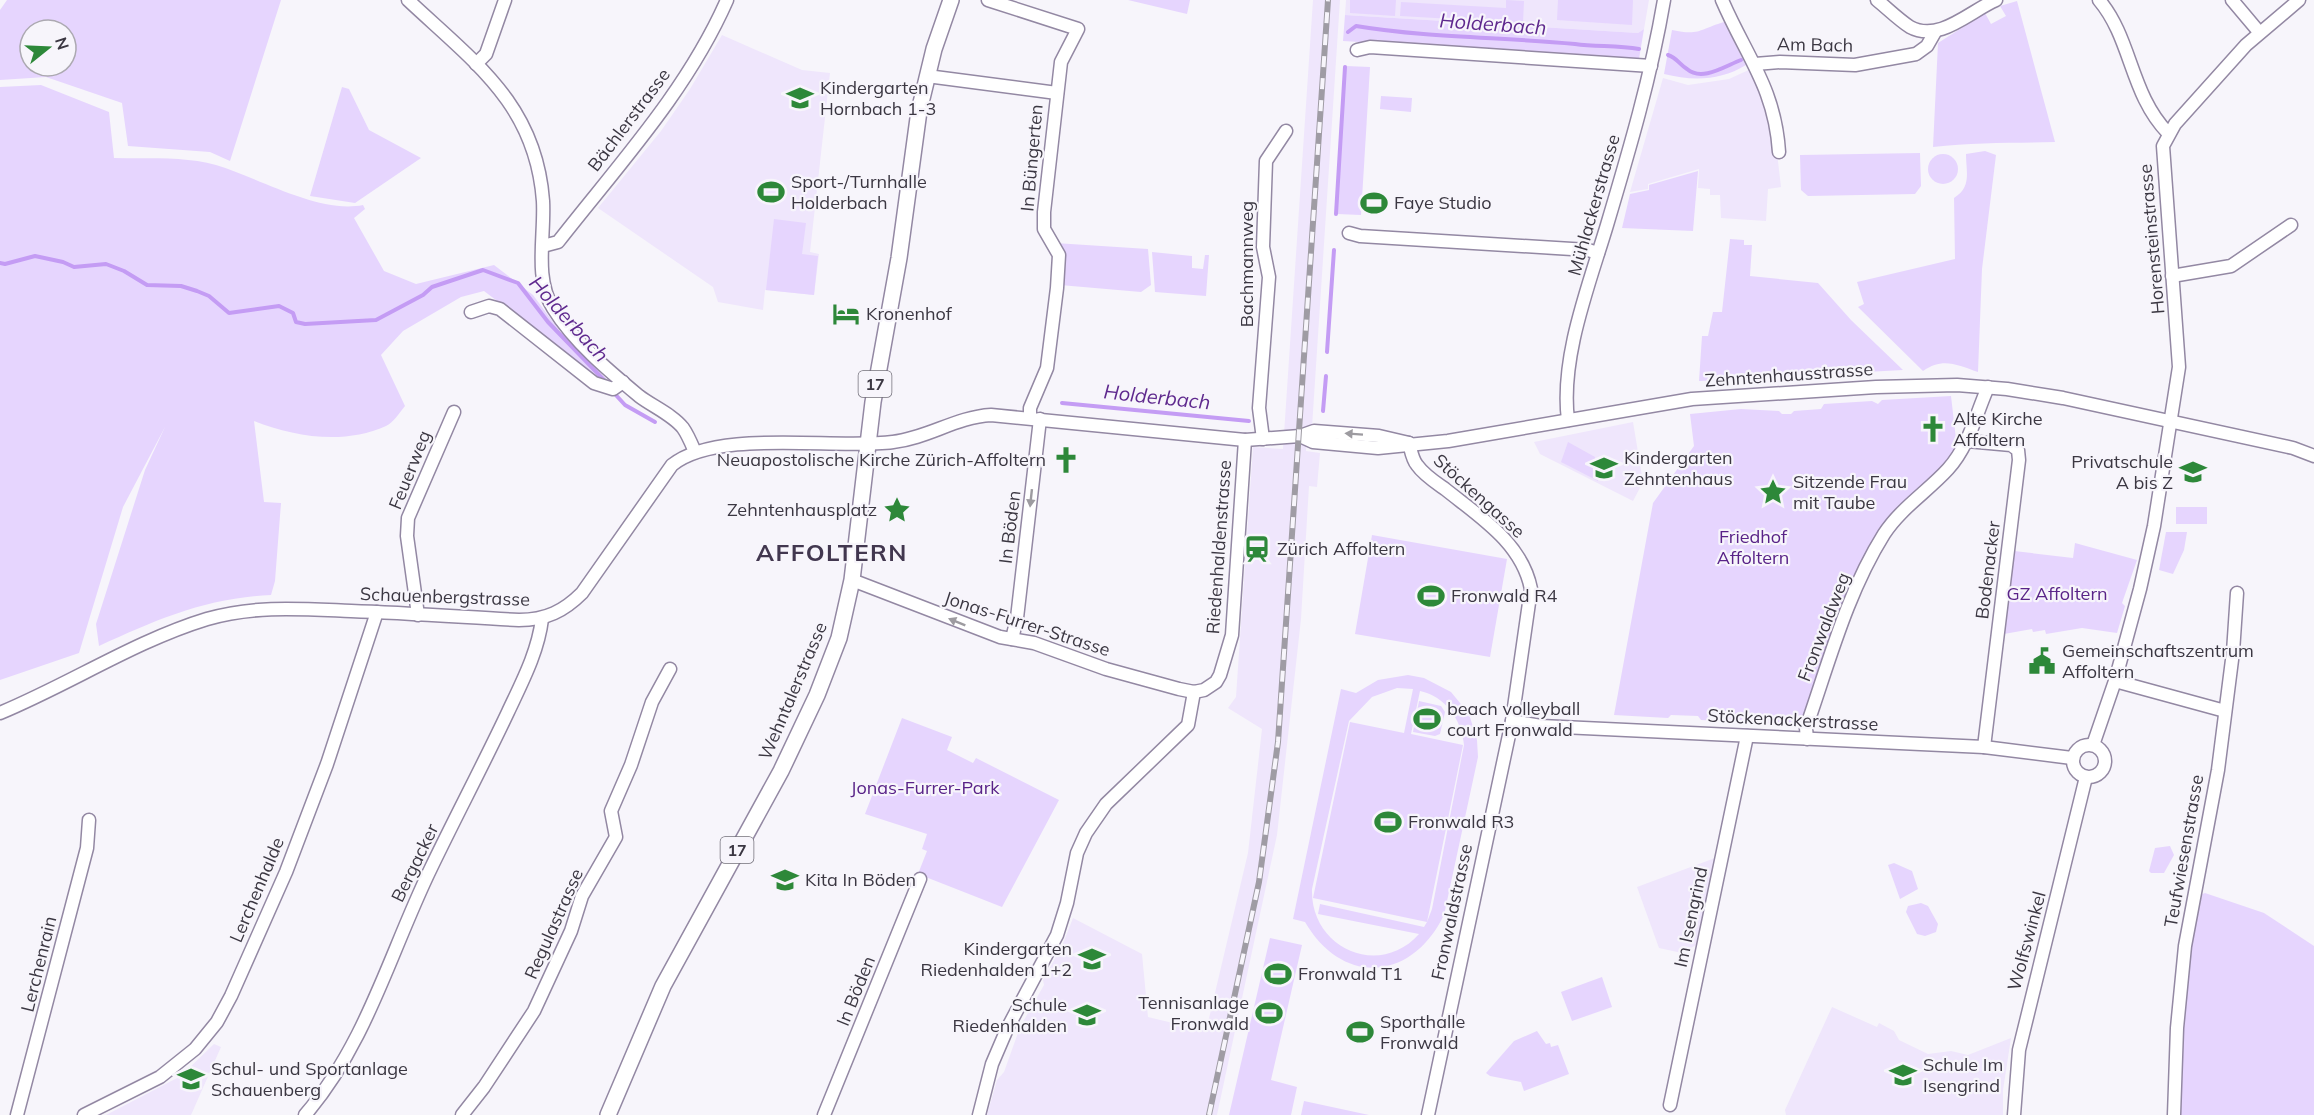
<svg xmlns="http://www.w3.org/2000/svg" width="2314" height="1115" font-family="Mulish,sans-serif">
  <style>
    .built { fill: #efe6fc }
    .green { fill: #e6d5fe; fill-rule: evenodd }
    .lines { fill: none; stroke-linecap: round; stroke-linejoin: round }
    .stream { stroke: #c49cf4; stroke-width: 4 }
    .minor-casing { stroke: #9388a3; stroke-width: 15 }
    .major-casing { stroke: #9388a3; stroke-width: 18 }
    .minor { stroke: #fff; stroke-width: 12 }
    .major { stroke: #fff; stroke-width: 15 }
    .rail-casing { stroke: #9f9ca4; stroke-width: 6 }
    .rail { stroke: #f7f5fb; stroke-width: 4; stroke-dasharray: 11; stroke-linecap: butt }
    .oneway { fill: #9d9ba0 }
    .labels { text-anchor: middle; stroke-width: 4.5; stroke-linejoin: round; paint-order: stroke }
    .shield { fill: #f7f5fb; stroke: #73707a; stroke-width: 1.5 }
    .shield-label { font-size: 16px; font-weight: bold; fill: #3b3742 }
    .street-label { font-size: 18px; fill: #3b3742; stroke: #f7f5fb }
    .poi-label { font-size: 18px; fill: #3b3742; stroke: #f7f5fb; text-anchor: start }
    .park-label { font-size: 18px; fill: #592388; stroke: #f7f5fb }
    .water-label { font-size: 20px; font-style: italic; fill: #5f298e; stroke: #f7f5fb }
    .district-label { font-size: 24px; font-weight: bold; letter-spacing: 1.5px; fill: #42374f; stroke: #f7f5fb }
  </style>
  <rect width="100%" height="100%" fill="#f7f5fb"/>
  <g class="built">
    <path d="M1313 0H1340L1312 427 1307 438 1306 451 1320 453 1317 487 1309 486 1301 619 1277 835 1217 1115H987L997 1080 1004 1072 1020 1027 1044 985 1043 980 1062 946 1073 918 1142 954 1148 1017 1206 1031 1248 853 1262 729 1228 708 1236 697 1253 447 1283 449Z"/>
    <path d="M1346 0H1649L1644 29 1638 33 1345 15Z"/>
    <path d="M722 35 802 70 830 73 810 252 819 254 814 295 765 290 763 310 718 302 713 287 598 208 661 131 690 89Z"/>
    <path d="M1753 68 1773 119 1781 187 1768 189 1766 221 1721 218 1720 195H1710V189L1698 188 1699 169 1648 184V189L1630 192 1663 78 1688 85 1729 79Z"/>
    <path d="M1633 422 1643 482 1633 501 1540 454 1534 442Z"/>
    <path d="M1715 858 1696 945 1682 953 1659 948 1637 887Z"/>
    <path d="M1832 1007 1877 1027 1879 1023 1894 1031 1899 1040 1928 1054 1951 1051 1968 1055 2011 1038 2003 1090V1115H1786L1785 1110Z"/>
    <path d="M214 1044 221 1047 191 1115H106L181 1076Z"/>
  </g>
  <g class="green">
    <path d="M7 0H281L230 161 210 152 128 146 122 103 46 77 0 80V10ZM30 30H66V66H30Z"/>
    <path d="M1128 0H1190L1187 14Z"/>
    <path d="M1350 0H1396L1395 16 1350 13Z"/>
    <path d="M1506 0 1524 1 1523 23 1400 16 1401 2 1506 8Z"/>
    <path d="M1558 0H1633L1632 25 1557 20Z"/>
    <path d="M2017 1 2055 142C2014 143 1974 142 1933 147L1938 43 1985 13 1991 24 2006 16 2000 6Z"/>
    <path d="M1345 15 1638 33 1644 29 1639 59 1343 41Z"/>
    <path d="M1724 22 1746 65C1720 81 1692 81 1664 74L1672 30C1700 36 1700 29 1724 22Z"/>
    <path d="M1346 66 1370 67 1361 215 1337 214Z"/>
    <path d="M41 85 109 112 114 158C147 159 184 156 216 165 259 178 319 214 363 205L365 209 354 218 384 271 416 284 494 265 533 295 562 334 603 378 601 380 484 291 461 297 403 331 381 355 405 406C400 412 393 423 386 426 344 445 295 437 254 421L264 502 281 503 275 581 271 595C206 598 158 619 99 646L96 624 145 470 165 427 123 507 79 653 0 680V87Z"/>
    <path d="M342 87 349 89 369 130 421 158 355 203 310 196Z"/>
    <path d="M1381 96 1412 98 1411 112 1380 109Z"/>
    <path d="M1985 151 1996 155 1982 269 1978 372C1957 365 1943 357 1923 371L1858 307 1864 304 1857 282 1955 259 1954 198C1972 187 1966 172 1966 154Z"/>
    <path d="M1920 153 1921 186 1915 194 1808 196 1801 190 1800 155Z"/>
    <circle cx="1943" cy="169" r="15"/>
    <path d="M1698 171 1693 231 1622 228 1630 194 1649 190V185Z"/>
    <path d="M774 219 806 223 802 254 818 256 814 295 766 290Z"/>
    <path d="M1730 239 1744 240V245H1752L1750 276 1818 283 1851 320 1903 370 1699 381 1702 336H1708L1713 312H1722Z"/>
    <path d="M1055 243 1148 249 1151 285 1141 292 1060 285Z"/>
    <path d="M1152 252 1192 256V268L1203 269 1205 255H1209L1206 296 1155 292Z"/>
    <path d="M1951 396 1957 448 1952 458 1892 517 1800 725 1701 720 1698 716 1671 715 1668 718 1614 715 1653 503 1694 446 1690 414 1741 409 1779 411 1782 414H1791L1794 411 1821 409 1824 404 1872 401 1878 404 1882 400Z"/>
    <path d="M1568 442 1595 457 1598 481 1561 462Z"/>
    <rect x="2176" y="507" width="31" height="17"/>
    <path d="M2166 532H2187L2184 550 2173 574 2159 570Z"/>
    <path d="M1372 535 1507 559 1490 657 1355 634Z"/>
    <path d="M2075 543 2137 560 2122 603 2125 606 2117 633 2082 628 2046 634 2045 630 2033 632 2032 629 2004 634 2014 551 2073 558Z"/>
    <path d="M1408 675 1424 678 1451 692 1469 714 1477 740 1478 757 1444 915C1412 981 1343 987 1305 922L1293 919 1341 689 1356 693 1378 680ZM1397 688 1413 689 1404 733 1350 722 1313 898 1427 922 1424 927 1320 904 1318 914 1419 934C1379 979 1310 948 1312 889L1349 721 1372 697ZM1420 691C1445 696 1462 720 1464 745L1432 909 1427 922 1463 745 1411 734Z"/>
    <path d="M1419 701 1441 706 1445 712 1440 734 1435 736 1413 732Z"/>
    <path d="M902 718 952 737 947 750 973 763 976 758 1059 800 1002 907 918 874 927 851 922 849 927 834 865 814Z"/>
    <path d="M2170 846 2174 855 2164 873H2151L2149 871 2155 848Z"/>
    <path d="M1894 863 1912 871 1918 889 1900 899 1888 865Z"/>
    <path d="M2205 893 2264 913 2314 946V1115H2178L2185 969 2198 896Z"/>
    <path d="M1921 903 1928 906 1938 924 1936 932 1925 936 1917 934 1906 912 1908 906Z"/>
    <path d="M1270 938 1302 945 1271 1080 1297 1087 1291 1115H1229Z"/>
    <path d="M1602 977 1612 1007 1572 1021 1561 992Z"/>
    <path d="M1537 1031 1546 1044 1550 1043 1551 1047 1558 1045 1569 1074 1524 1091 1521 1082 1490 1076 1486 1073 1514 1041Z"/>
    <path d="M1304 1101 1369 1115H1301Z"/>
  </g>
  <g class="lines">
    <g class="stream">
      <path d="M1348 32 1356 26C1428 38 1502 37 1575 44 1597 47 1617 45 1639 49"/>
      <path d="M1668 55C1677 58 1679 64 1687 69 1702 82 1725 66 1741 60"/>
      <path d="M1336 214 1345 67"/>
      <path d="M0 263 5 264 35 256 63 262 74 267 106 264 124 271 147 285 181 286 197 291 209 296 229 313 279 306 293 313 296 322 305 324 376 320 423 295 432 287 483 270 518 283 548 322 607 383"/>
      <path d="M1327 352 1334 250"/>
      <path d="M614 393 625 405 655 422"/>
      <path d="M1062 403 1249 421"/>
      <path d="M1323 411 1326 376"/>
    </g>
    <defs>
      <g id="minor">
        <path d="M408 0C474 62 536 104 543 201 545 236 534 278 553 308 574 342 609 371 639 396 652 406 673 415 683 428 688 435 692 445 695 452"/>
        <path d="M988 0 1078 29 1061 62 1044 212V229L1059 255 1057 288 1047 368 1030 408V418"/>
        <path d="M1722 0C1746 56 1775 88 1779 152"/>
        <path d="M1877 0C1888 9 1899 20 1910 27 1939 43 1970 11 1996 0"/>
        <path d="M2099 0C2132 39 2130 94 2168 133"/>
        <path d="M2232 0 2259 32"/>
        <path d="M1357 50 1370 47 1651 66"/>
        <path d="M476 64 486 54 505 0"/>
        <path d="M1755 64 1780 62 1855 65 1916 54 1927 46 1935 32"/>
        <path d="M927 76 1057 93"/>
        <path d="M1349 233 1360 236 1588 250 1598 253"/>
        <path d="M543 246 558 242C619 164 687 91 727 0"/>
        <path d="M2172 276 2231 266 2291 225"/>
        <path d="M471 312 489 306 500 309 594 383 613 389 623 382"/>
        <path d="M1568 420C1560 358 1589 285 1607 225 1629 151 1651 77 1664 0"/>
        <path d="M1300 436 1313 442 1378 448 1448 441 1692 399 1876 387 1957 385 2007 389 2063 398 2293 448 2314 456"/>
        <path d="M1263 439 1259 408 1269 277 1263 247 1266 161 1286 131"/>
        <path d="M1967 441 2011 445 2018 450 2019 460 1984 747"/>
        <path d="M1409 443C1411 450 1412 459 1417 465 1424 475 1435 482 1445 489 1480 517 1522 543 1531 589L1512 721 1428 1115"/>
        <path d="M852 580 1000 637 1034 643 1106 669 1179 689 1194 692 1204 690 1216 682 1220 675 1232 635 1245 440"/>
        <path d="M418 615 407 536 408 518 454 412"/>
        <path d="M1012 639 1017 618 1040 419"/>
        <path d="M2115 681 2225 711"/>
        <path d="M0 713C70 684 135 641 207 619 255 605 302 609 351 611 407 613 463 617 519 620 546 620 564 611 582 593L672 465C718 428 836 450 893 442 928 438 956 417 991 415L1245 440 1300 436 1314 431 1379 436 1409 443"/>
        <path d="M1512 721 1541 726 1984 747 2072 758"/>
        <path d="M1807 739 1806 728C1829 662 1847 593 1884 534 1901 508 1928 491 1948 469 1969 446 1976 414 1988 387"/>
        <circle cx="2089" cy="761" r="16"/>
        <path d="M2093 745 2115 681 2140 589 2154 526 2179 367 2163 146 2175 124 2246 45 2299 0"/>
        <path d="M1670 1105 1747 736"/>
        <path d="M17 1115 87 848 89 820"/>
        <path d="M84 1115 160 1077 195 1049 217 1022 231 996 286 872 327 764 377 612"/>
        <path d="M305 1115C367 1043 390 952 431 868 456 816 483 765 508 712 522 682 538 652 542 619"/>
        <path d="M462 1115 484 1087 534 1011 571 931 582 896 616 837 611 811 631 765 652 702 670 669"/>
        <path d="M824 1115 920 879"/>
        <path d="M979 1115 992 1064 1007 1029 1057 935 1067 903 1077 853 1086 833 1106 804 1188 725 1194 692"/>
        <path d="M2014 1115 2019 1050 2086 777"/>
        <path d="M2174 1115 2177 1028 2185 946 2218 770 2233 652 2237 593"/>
      </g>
      <path id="major" d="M608 1115 663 986 781 771 817 695 839 638 852 580 873 402 899 258 919 111 934 49 951 0"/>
    </defs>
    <use href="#minor" class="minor-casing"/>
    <use href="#major" class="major-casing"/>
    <use href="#minor" class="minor"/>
    <use href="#major" class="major"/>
    <defs>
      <path id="rail" d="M1209 1115 1259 882 1278 742 1328 0"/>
    </defs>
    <use href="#rail" class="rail-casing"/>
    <use href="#rail" class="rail"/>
  </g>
  <defs><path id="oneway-solid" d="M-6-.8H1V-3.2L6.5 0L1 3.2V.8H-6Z" transform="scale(1.5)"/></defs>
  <g class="oneway">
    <use href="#oneway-solid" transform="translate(1354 434) rotate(-176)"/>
    <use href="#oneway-solid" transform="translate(1031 498) rotate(96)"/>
    <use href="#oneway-solid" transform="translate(957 622) rotate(-158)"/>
  </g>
  <defs>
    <symbol id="school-bare" viewBox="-9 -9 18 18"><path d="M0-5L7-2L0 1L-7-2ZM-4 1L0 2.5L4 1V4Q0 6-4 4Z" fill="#2d8839" stroke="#f7f5fb" stroke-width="2.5" paint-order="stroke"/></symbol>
    <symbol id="stadium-bare" viewBox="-9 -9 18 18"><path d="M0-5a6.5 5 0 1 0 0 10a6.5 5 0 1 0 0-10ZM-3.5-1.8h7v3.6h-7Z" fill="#2d8839" stroke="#f7f5fb" stroke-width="2.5" paint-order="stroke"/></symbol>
    <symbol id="hotel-bare" viewBox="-9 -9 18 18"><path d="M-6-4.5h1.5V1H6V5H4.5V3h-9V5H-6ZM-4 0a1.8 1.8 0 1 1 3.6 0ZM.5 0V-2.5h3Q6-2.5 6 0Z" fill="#2d8839" stroke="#f7f5fb" stroke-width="2.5" paint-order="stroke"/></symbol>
    <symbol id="church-bare" viewBox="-9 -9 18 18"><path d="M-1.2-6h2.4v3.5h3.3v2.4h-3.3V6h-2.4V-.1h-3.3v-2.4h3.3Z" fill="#2d8839" stroke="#f7f5fb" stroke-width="2.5" paint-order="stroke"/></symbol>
    <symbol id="sight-bare" viewBox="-9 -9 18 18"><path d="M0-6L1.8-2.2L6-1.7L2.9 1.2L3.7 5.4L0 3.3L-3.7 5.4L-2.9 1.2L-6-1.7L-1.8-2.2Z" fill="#2d8839" stroke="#f7f5fb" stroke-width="2.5" paint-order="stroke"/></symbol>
    <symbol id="station-bare" viewBox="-9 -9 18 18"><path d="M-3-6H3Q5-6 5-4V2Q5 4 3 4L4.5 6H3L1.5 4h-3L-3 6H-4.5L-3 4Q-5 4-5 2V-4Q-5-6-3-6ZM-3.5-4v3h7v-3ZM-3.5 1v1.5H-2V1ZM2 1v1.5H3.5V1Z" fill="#2d8839" stroke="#f7f5fb" stroke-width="2.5" paint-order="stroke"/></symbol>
    <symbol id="civic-bare" viewBox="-9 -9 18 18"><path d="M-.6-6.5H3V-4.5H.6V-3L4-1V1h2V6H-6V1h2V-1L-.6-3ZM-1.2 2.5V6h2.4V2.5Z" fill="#2d8839" stroke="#f7f5fb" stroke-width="2.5" paint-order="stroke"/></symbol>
  </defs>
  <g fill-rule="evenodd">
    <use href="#school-bare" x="781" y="79" width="38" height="38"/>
    <use href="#stadium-bare" x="752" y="173" width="38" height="38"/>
    <use href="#stadium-bare" x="1355" y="184" width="38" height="38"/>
    <use href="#hotel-bare" x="827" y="295" width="38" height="38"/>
    <use href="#church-bare" x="1914" y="410" width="38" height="38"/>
    <use href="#church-bare" x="1047" y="441" width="38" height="38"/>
    <use href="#school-bare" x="1585" y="449" width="38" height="38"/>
    <use href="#school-bare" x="2174" y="453" width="38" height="38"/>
    <use href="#sight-bare" x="1754" y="473" width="38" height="38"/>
    <use href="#sight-bare" x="878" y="491" width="38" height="38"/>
    <use href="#station-bare" x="1238" y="530" width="38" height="38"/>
    <use href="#stadium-bare" x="1412" y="577" width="38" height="38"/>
    <use href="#civic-bare" x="2023" y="642" width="38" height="38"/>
    <use href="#stadium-bare" x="1408" y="700" width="38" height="38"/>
    <use href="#stadium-bare" x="1369" y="803" width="38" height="38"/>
    <use href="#school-bare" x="766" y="861" width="38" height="38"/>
    <use href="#school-bare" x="1073" y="940" width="38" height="38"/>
    <use href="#stadium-bare" x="1259" y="955" width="38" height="38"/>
    <use href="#stadium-bare" x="1250" y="994" width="38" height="38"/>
    <use href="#school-bare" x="1068" y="996" width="38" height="38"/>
    <use href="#stadium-bare" x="1341" y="1013" width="38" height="38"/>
    <use href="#school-bare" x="1884" y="1056" width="38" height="38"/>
    <use href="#school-bare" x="172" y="1060" width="38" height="38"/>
  </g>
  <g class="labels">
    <g class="shield">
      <rect x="858.5" y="371" width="33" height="26" rx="4.5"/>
      <rect x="720.5" y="837" width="33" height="26" rx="4.5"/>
    </g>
    <g class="shield-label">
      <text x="875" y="390">17</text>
      <text x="737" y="856">17</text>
    </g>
    <g class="street-label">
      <text transform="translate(1815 45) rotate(1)" y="6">Am Bach</text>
      <text transform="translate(629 120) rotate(-53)" y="6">Bächlerstrasse</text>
      <text transform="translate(1032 158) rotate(-85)" y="6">In Büngerten</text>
      <text transform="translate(1594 205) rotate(-74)" y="6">Mühlackerstrasse</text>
      <text transform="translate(2152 239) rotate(-95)" y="6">Horensteinstrasse</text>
      <text transform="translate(1247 264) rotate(-90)" y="6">Bachmannweg</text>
      <text transform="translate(1789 375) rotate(-4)" y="6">Zehntenhausstrasse</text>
      <text transform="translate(410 470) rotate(-68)" y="6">Feuerweg</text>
      <text transform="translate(1479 496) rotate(42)" y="6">Stöckengasse</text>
      <text transform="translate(1010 527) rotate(-83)" y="6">In Böden</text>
      <text transform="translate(1219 547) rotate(-86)" y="6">Riedenhaldenstrasse</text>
      <text transform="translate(1988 570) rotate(-83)" y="6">Bodenacker</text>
      <text transform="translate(445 597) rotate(2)" y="6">Schauenbergstrasse</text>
      <text transform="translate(1027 624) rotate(18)" y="6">Jonas-Furrer-Strasse</text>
      <text transform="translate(1824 627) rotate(-69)" y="6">Fronwaldweg</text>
      <text transform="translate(793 691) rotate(-67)" y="6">Wehntalerstrasse</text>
      <text transform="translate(1793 720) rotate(3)" y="6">Stöckenackerstrasse</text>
      <text transform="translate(2184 851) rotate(-80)" y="6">Teufwiesenstrasse</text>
      <text transform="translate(415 863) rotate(-64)" y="6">Bergacker</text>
      <text transform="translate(257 890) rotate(-67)" y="6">Lerchenhalde</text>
      <text transform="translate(1452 912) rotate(-78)" y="6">Fronwaldstrasse</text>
      <text transform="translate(1691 917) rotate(-78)" y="6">Im Isengrind</text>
      <text transform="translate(554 924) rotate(-66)" y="6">Regulastrasse</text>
      <text transform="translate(2027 941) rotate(-75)" y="6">Wolfswinkel</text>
      <text transform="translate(39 964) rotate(-76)" y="6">Lerchenrain</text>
      <text transform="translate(856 991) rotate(-68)" y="6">In Böden</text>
    </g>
    <g class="poi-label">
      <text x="820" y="94">Kindergarten<tspan x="820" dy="21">Hornbach 1-3</tspan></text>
      <text x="791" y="188">Sport-/Turnhalle<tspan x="791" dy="21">Holderbach</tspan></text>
      <text x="1394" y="209">Faye Studio</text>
      <text x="866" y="320">Kronenhof</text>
      <text x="1953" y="425">Alte Kirche<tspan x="1953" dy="21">Affoltern</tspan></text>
      <text x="1624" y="464">Kindergarten<tspan x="1624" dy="21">Zehntenhaus</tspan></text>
      <text x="1046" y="466" text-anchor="end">Neuapostolische Kirche Zürich-Affoltern</text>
      <text x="2173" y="468" text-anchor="end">Privatschule<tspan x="2173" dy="21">A bis Z</tspan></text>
      <text x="1793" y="488">Sitzende Frau<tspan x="1793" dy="21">mit Taube</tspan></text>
      <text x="877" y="516" text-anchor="end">Zehntenhausplatz</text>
      <text x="1277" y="555">Zürich Affoltern</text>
      <text x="1451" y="602">Fronwald R4</text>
      <text x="2062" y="657">Gemeinschaftszentrum<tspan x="2062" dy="21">Affoltern</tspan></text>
      <text x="1447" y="715">beach volleyball<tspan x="1447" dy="21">court Fronwald</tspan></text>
      <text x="1408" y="828">Fronwald R3</text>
      <text x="805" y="886">Kita In Böden</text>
      <text x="1072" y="955" text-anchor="end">Kindergarten<tspan x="1072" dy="21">Riedenhalden 1+2</tspan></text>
      <text x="1298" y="980">Fronwald T1</text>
      <text x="1249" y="1009" text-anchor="end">Tennisanlage<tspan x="1249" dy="21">Fronwald</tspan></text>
      <text x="1067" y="1011" text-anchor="end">Schule<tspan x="1067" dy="21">Riedenhalden</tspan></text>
      <text x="1380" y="1028">Sporthalle<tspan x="1380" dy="21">Fronwald</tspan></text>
      <text x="1923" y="1071">Schule Im<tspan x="1923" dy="21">Isengrind</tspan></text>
      <text x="211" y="1075">Schul- und Sportanlage<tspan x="211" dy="21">Schauenberg</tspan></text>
    </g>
    <g class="park-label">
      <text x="1753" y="543">Friedhof<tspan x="1753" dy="21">Affoltern</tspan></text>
      <text x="2057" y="600">GZ Affoltern</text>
      <text x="925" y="794">Jonas-Furrer-Park</text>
    </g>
    <g class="water-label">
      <text transform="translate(1493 24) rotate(4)" y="7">Holderbach</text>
      <text transform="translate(569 319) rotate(48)" y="7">Holderbach</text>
      <text transform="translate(1157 397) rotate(6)" y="7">Holderbach</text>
    </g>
    <g class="district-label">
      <text x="832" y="561">AFFOLTERN</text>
    </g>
  </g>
  <g transform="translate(48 48) rotate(72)"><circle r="28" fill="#f7f5fb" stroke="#aca9b1" stroke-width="1.5"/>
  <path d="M0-4.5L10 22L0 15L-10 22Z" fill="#2d8839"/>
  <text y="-9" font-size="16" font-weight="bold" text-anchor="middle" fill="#3b3742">N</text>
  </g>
</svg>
